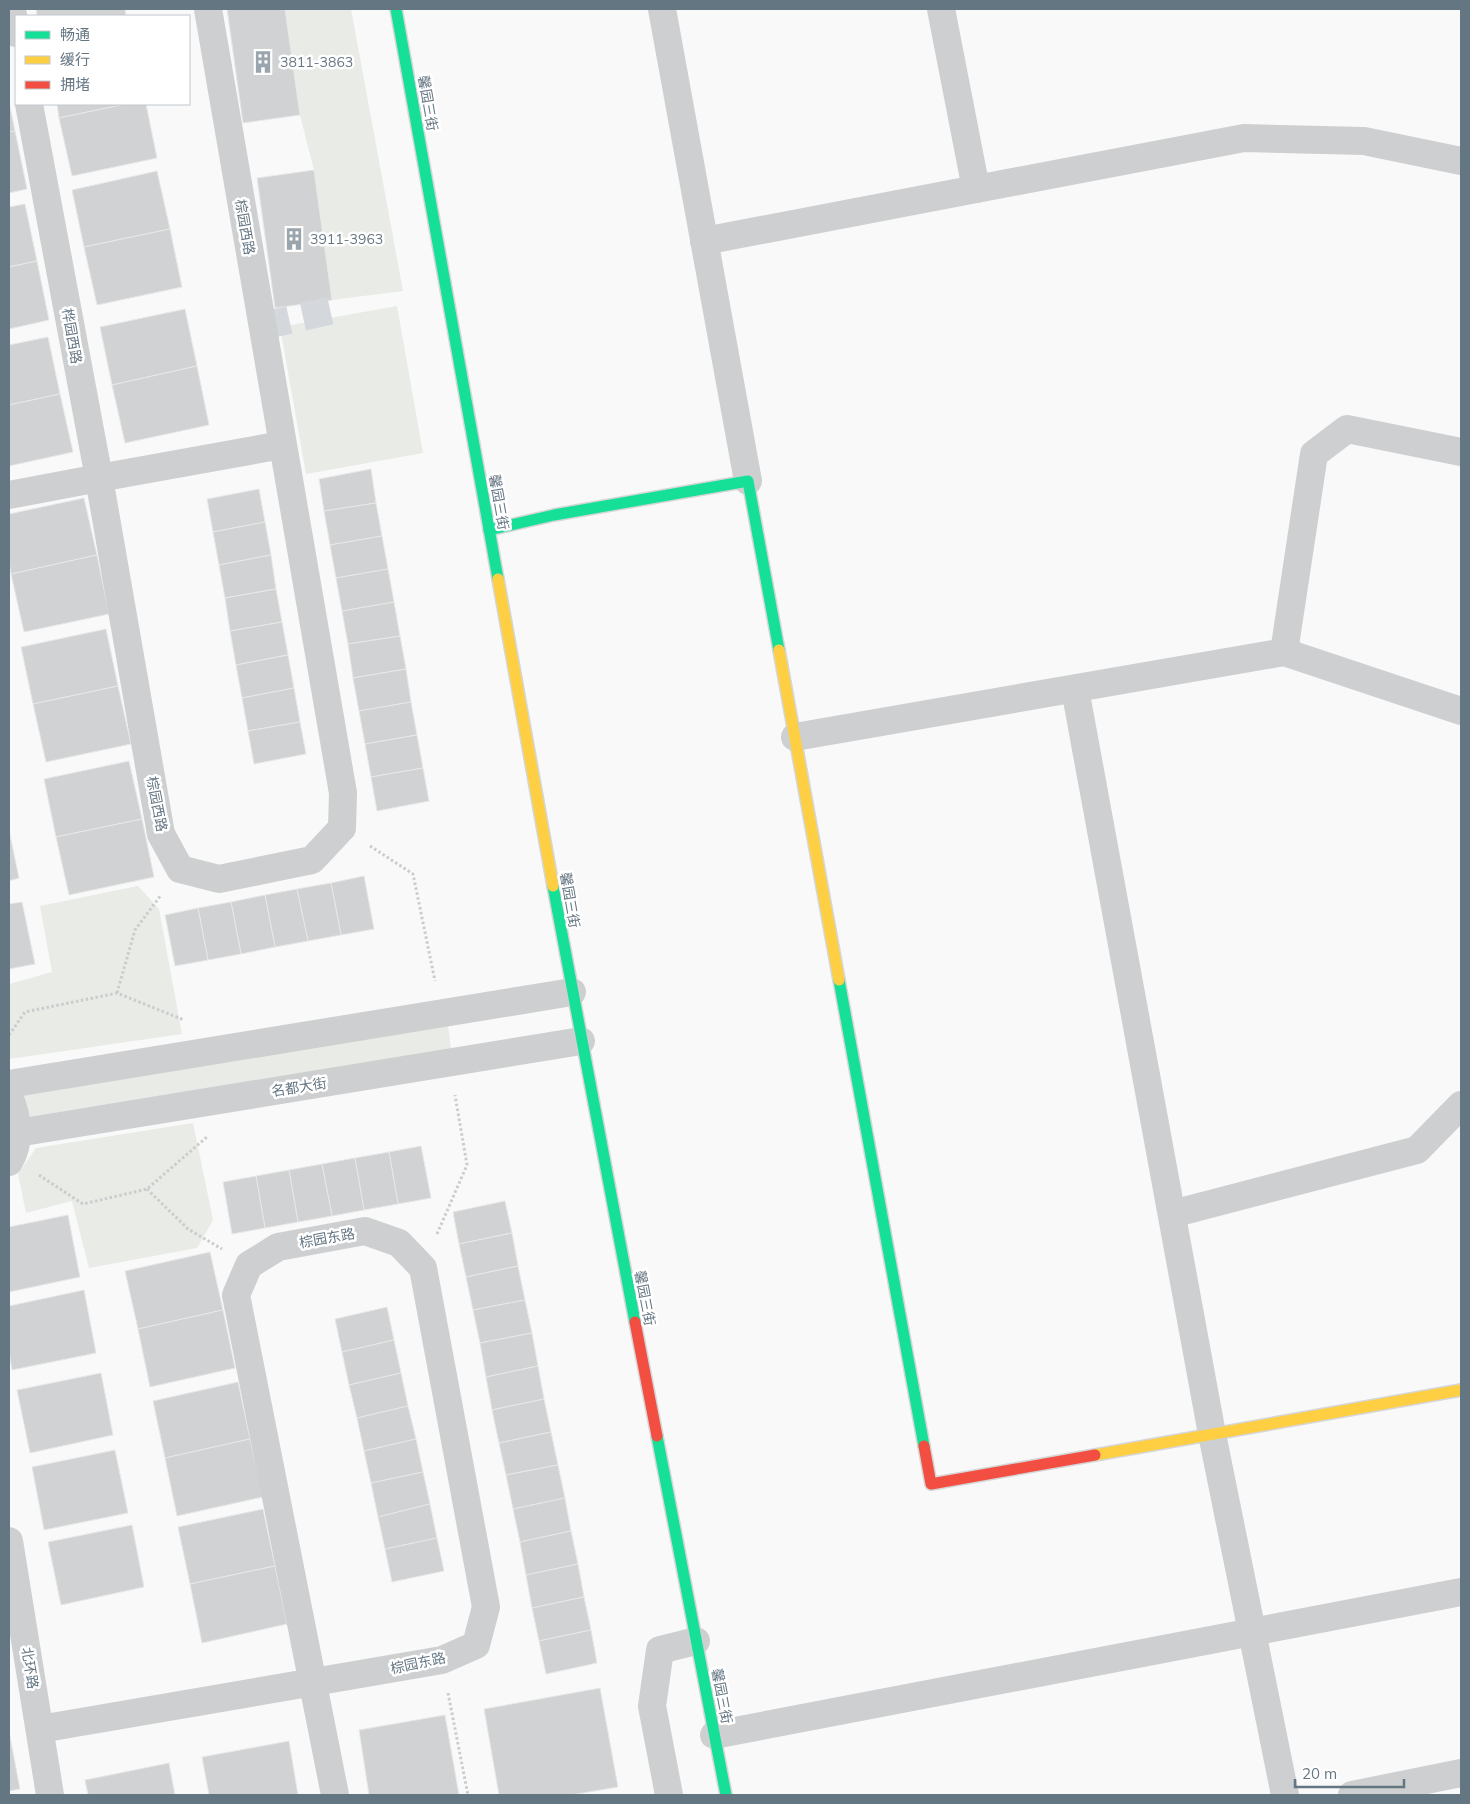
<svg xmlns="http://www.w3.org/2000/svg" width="1470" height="1804" font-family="Mulish,'Noto Sans SC',sans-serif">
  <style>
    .green { fill: #e8ebe6 }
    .building { fill: #d0d2d3; stroke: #e8e8e8 }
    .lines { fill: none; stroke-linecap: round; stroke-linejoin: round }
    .street-tunnel { stroke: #d4d8dc; stroke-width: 28; stroke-dasharray: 28 14; stroke-linecap: butt }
    .fast-casing { stroke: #d5d6d7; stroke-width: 14 }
    .slow-casing { stroke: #d5d6d7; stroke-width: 14 }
    .jam-casing { stroke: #d5d6d7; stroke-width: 14 }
    .path { stroke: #cbcccd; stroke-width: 3; stroke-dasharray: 2.5 2.5; stroke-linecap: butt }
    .street { stroke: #cecfd0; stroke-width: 28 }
    .fast { stroke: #16e098; stroke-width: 11 }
    .slow { stroke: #ffcf43; stroke-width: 11 }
    .jam { stroke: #f24e42; stroke-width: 11 }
    .labels { text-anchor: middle; stroke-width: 5; stroke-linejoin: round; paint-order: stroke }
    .poi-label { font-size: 14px; fill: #657683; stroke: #fff; text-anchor: start }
    .street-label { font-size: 14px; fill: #657683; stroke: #fff }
  </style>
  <rect width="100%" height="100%" fill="#f9f9f9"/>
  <g class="green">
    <path d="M285 9H351L403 291 332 300 314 170 300 115Z"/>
    <path d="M397 306 423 453 306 474 280 327Z"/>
    <path d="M138 886 159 909 182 1034 9 1059V984L52 972 40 906Z"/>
    <path d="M448 1025 451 1049 16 1119 9 1095Z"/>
    <path d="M193 1123 213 1220 197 1248 89 1268 72 1201 26 1213 18 1174 36 1148Z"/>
  </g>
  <g class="building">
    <path d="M36 9H125L126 16H37Z"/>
    <path d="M227 9H285L300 115 243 123Z"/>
    <path d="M9 102 15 131 9 132Z"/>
    <path d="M57 104H126L59 118Z"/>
    <path d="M126 104H146L157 158 72 176 59 118Z"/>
    <path d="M15 131 27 189 9 193V132Z"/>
    <path d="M314 170 332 300 275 308 257 178Z"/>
    <path d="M157 171 170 229 84 247 72 190Z"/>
    <path d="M25 204 37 261 9 267V207Z"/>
    <path d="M170 229 182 287 97 305 84 247Z"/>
    <path d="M37 261 49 320 9 329V267Z"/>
    <path d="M185 309 197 366 112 385 100 327Z"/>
    <path d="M48 337 60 394 9 405V345Z"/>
    <path d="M197 366 209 425 125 443 112 385Z"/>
    <path d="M60 394 73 452 9 466V405Z"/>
    <path d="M371 469 376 503 324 511 319 479Z"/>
    <path d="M259 489 265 522 213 532 207 499Z"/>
    <path d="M84 498 97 555 11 574 9 561V514Z"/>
    <path d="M376 503 382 536 330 545 324 511Z"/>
    <path d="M265 522 271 555 219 565 213 532Z"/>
    <path d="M382 536 388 569 336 578 330 545Z"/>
    <path d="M97 555 109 614 24 632 11 574Z"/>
    <path d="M271 555 276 589 225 598 219 565Z"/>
    <path d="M388 569 394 602 342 611 336 578Z"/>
    <path d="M276 589 282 622 230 631 225 598Z"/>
    <path d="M394 602 400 636 348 644 342 611Z"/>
    <path d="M282 622 288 655 236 665 230 631Z"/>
    <path d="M106 629 118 686 33 704 21 647Z"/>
    <path d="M400 636 406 669 353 678 348 644Z"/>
    <path d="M288 655 294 688 242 698 236 665Z"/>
    <path d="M406 669 411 702 359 711 353 678Z"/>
    <path d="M118 686 131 744 46 762 33 704Z"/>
    <path d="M294 688 300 722 248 731 242 698Z"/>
    <path d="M411 702 417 735 365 744 359 711Z"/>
    <path d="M300 722 306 754 254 764 248 731Z"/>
    <path d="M417 735 423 768 371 777 365 744Z"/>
    <path d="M129 761 142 819 56 837 44 779Z"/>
    <path d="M423 768 429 801 377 811 371 777Z"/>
    <path d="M142 819 154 877 69 895 56 837Z"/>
    <path d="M9 830 19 878 9 881Z"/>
    <path d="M364 876 374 929 341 935 331 883Z"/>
    <path d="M331 883 341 935 308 941 297 889Z"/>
    <path d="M297 889 308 941 275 947 265 895Z"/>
    <path d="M265 895 275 947 241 954 231 902Z"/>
    <path d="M22 902 35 964 9 969V904Z"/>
    <path d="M231 902 241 954 208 960 198 908Z"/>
    <path d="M198 908 208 960 175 966 165 915Z"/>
    <path d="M421 1146 431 1198 398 1204 389 1152Z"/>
    <path d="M389 1152 398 1204 364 1210 355 1158Z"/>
    <path d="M355 1158 364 1210 332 1216 322 1164Z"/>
    <path d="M322 1164 332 1216 298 1222 289 1170Z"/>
    <path d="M289 1170 298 1222 265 1228 256 1176Z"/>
    <path d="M256 1176 265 1228 232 1234 223 1182Z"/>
    <path d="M505 1201 512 1233 459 1244 453 1212Z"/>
    <path d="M68 1215 80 1277 9 1292V1227Z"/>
    <path d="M512 1233 518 1266 466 1277 459 1244Z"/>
    <path d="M210 1252 223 1310 138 1329 125 1271Z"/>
    <path d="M518 1266 525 1300 473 1310 466 1277Z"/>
    <path d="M84 1290 96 1353 12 1370 9 1352V1306Z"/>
    <path d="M525 1300 532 1333 480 1343 473 1310Z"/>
    <path d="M387 1307 394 1340 342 1352 335 1319Z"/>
    <path d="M223 1310 235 1368 150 1387 138 1329Z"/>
    <path d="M532 1333 538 1366 486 1377 480 1343Z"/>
    <path d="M394 1340 401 1373 349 1385 342 1352Z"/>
    <path d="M538 1366 544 1399 492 1410 486 1377Z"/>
    <path d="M101 1373 113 1435 30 1453 17 1390Z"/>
    <path d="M401 1373 408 1406 357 1418 349 1385Z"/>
    <path d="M238 1382 250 1439 165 1458 153 1401Z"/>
    <path d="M544 1399 551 1432 499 1443 492 1410Z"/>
    <path d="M408 1406 416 1439 364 1451 357 1418Z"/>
    <path d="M551 1432 558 1465 506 1475 499 1443Z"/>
    <path d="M250 1439 263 1497 177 1516 165 1458Z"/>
    <path d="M416 1439 423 1472 371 1483 364 1451Z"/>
    <path d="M115 1450 128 1513 44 1530 32 1467Z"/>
    <path d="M558 1465 565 1498 513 1509 506 1475Z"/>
    <path d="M423 1472 430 1504 378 1517 371 1483Z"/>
    <path d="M565 1498 571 1531 520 1542 513 1509Z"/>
    <path d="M430 1504 437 1538 385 1549 378 1517Z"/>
    <path d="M263 1509 275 1566 190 1584 178 1527Z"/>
    <path d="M132 1525 144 1587 61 1605 48 1542Z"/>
    <path d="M571 1531 578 1564 526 1575 520 1542Z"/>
    <path d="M437 1538 444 1571 392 1582 385 1549Z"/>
    <path d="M578 1564 584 1597 532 1608 526 1575Z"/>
    <path d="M275 1566 287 1624 202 1643 190 1584Z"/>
    <path d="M584 1597 591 1630 539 1641 532 1608Z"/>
    <path d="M591 1630 597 1663 546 1674 539 1641Z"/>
    <path d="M600 1688 618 1787 571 1795H499L484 1709Z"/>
    <path d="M445 1715 459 1795H369L359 1730Z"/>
    <path d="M9 1731 20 1789 9 1791Z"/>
    <path d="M289 1741 298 1795H209L202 1757Z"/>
    <path d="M169 1763 175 1795H88L85 1780Z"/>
  </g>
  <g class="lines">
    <path class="street-tunnel" d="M262 326 342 308"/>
    <defs>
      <g id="fast">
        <path d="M396 9 498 579"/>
        <path d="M489 530 554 515 748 481 779 650"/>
        <path d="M553 886 635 1322"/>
        <path d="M839 980 924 1446"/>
        <path d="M657 1436 726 1795"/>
      </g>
      <g id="slow">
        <path d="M498 579 553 886"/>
        <path d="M779 650 839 980"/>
        <path d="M1095 1455 1461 1390"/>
      </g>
      <g id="jam">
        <path d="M635 1322 657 1436"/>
        <path d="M924 1446 931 1484 1095 1455"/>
      </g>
    </defs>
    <use href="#fast" class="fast-casing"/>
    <use href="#slow" class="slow-casing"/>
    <use href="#jam" class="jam-casing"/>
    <g class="path">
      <path d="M370 846 413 874 435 981"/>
      <path d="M117 993 135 930 161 895"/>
      <path d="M9 1035 25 1012 117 993 184 1020"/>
      <path d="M39 1175 83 1204 147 1189 208 1136"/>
      <path d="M147 1189 188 1229 222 1249"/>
      <path d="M437 1234 467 1165 455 1095"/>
      <path d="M448 1693 468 1795"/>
    </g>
    <g class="street">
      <path d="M12 9 16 33"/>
      <path d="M208 9 343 793 342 828 312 860 219 879 180 869 161 834 99 478 282 445"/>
      <path d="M662 9 748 481"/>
      <path d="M941 9 976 189"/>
      <path d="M704 241 1244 138 1364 141 1461 161"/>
      <path d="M9 495 99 478 29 104"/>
      <path d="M1284 652 1461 711"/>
      <path d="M1075 689 1212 1434 1285 1795"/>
      <path d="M795 737 1284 652 1314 454 1347 429 1461 452"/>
      <path d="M9 1084 572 992"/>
      <path d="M9 1097C18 1116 21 1143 9 1162"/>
      <path d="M17 1133 581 1041"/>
      <path d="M1172 1214 1417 1150 1461 1105"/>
      <path d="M9 1541 50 1795"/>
      <path d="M40 1729 442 1660 476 1645 486 1607 423 1268 399 1243 365 1231 278 1247 249 1265 236 1295 335 1795"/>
      <path d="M714 1735 1461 1592"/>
      <path d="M669 1795 652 1706 660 1650 696 1641"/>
      <path d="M1352 1795 1461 1773"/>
    </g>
    <use href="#fast" class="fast"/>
    <use href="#slow" class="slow"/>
    <use href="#jam" class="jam"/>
  </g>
  <defs>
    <symbol id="building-bare" viewBox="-9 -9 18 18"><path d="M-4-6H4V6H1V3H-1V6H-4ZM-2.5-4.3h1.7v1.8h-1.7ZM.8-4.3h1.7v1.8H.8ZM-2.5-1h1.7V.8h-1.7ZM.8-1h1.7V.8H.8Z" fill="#99a4ac" stroke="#fff" stroke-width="2.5" paint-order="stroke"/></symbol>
  </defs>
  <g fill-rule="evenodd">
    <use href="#building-bare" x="247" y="46" width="32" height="32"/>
    <use href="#building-bare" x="278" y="223" width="32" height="32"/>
  </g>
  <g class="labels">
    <g class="poi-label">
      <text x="280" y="67">3811-3863</text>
      <text x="310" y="244">3911-3963</text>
    </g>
    <g class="street-label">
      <text transform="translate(428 103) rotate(80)" y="5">馨园三街</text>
      <text transform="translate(245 227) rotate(80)" y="5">棕园西路</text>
      <text transform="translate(72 336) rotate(80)" y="5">桦园西路</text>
      <text transform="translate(499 502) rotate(80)" y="5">馨园三街</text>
      <text transform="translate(157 804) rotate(79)" y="5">棕园西路</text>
      <text transform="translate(570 900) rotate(80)" y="5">馨园三街</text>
      <text transform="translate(299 1087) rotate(-9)" y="5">名都大街</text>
      <text transform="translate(327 1238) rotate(-10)" y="5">棕园东路</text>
      <text transform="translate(645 1298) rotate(79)" y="5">馨园三街</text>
      <text transform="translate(418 1663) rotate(-12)" y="5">棕园东路</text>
      <text transform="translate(30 1668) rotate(81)" y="5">北环路</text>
      <text transform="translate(722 1696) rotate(79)" y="5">馨园三街</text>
    </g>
  </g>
  <rect width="1470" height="1804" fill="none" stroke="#657683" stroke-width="20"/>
  <rect x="15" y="15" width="175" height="90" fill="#ffffff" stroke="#c1c8cd"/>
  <rect x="25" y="31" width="25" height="8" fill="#16e098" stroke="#c1c8cd"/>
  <text x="60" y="40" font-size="15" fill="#657683">畅通</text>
  <rect x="25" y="56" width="25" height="8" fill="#ffcf43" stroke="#c1c8cd"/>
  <text x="60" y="65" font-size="15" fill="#657683">缓行</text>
  <rect x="25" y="81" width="25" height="8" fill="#f24e42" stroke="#c1c8cd"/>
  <text x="60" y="90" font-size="15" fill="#657683">拥堵</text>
  <path d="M1295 1779v8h109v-8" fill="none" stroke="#657683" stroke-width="2.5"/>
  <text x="1302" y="1779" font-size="15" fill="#657683" stroke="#ffffff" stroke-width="4" paint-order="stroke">20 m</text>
</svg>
